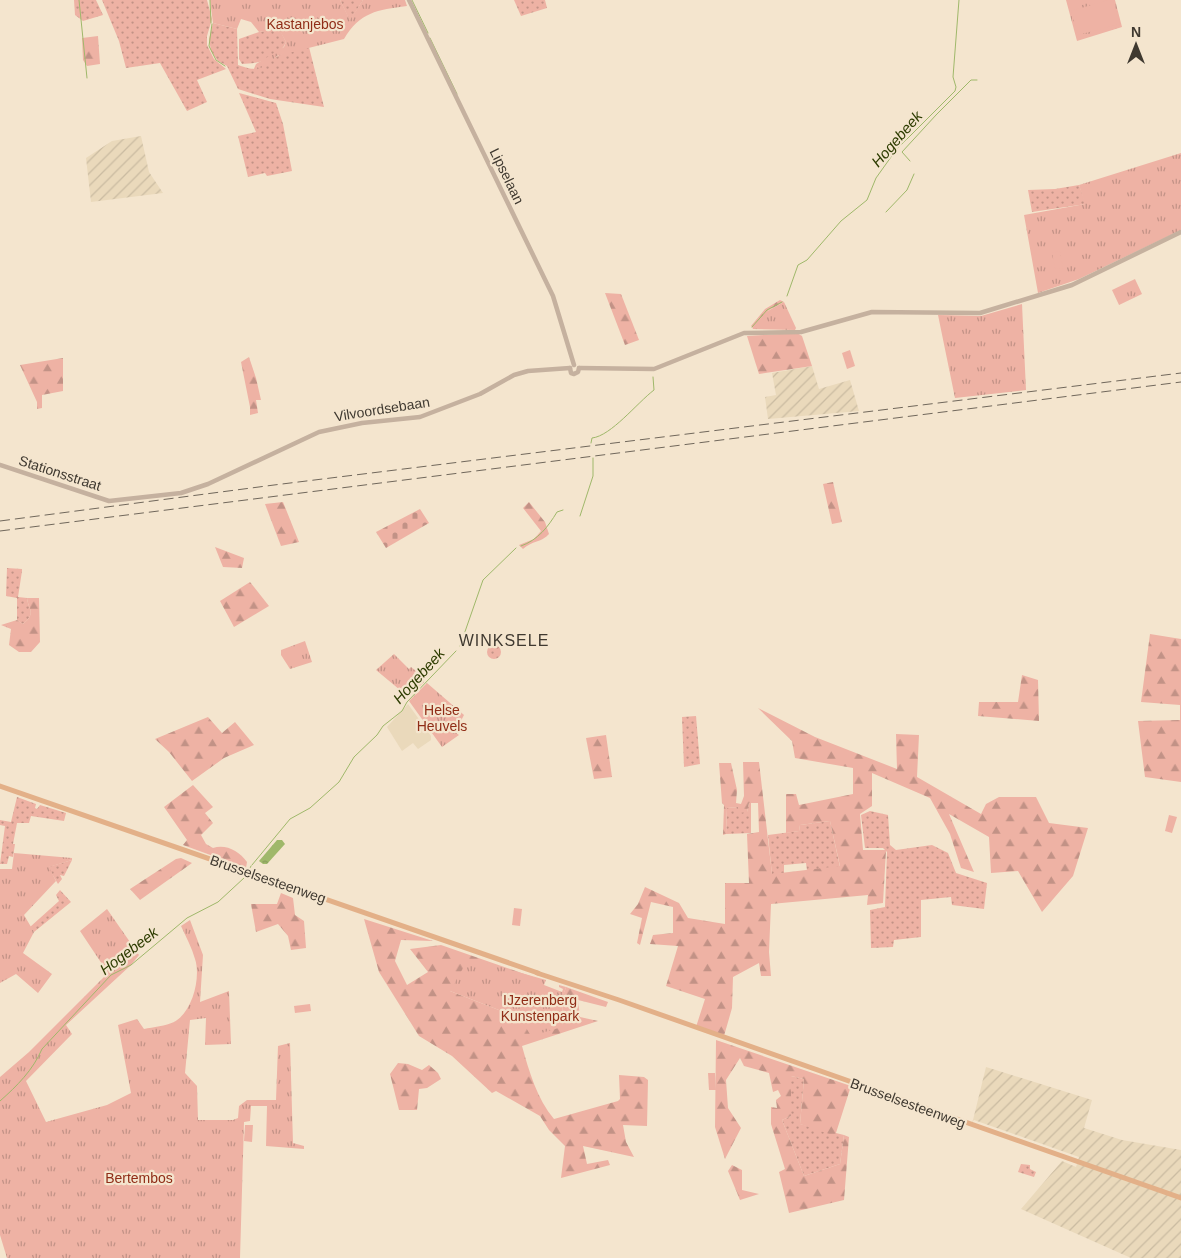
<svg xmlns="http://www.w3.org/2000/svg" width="1181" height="1258" font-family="Arial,sans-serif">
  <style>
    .built { fill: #ead9bb }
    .industrial { fill: url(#industrial-furrows) }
    .grass { fill: url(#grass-dots) }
    .forest { fill: url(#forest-firs) }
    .cemetery { fill: url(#cemetery-stones) }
    .park { fill: url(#park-tufts) }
    .pitch { fill: #eeb2a4 }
    .water { fill: url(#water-ripples) }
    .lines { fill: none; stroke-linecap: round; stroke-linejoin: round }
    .stream { stroke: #9fb86a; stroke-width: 1 }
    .secondary { stroke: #c5b19f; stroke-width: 4.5 }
    .primary { stroke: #e3b088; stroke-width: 5 }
    .rail { stroke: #70675b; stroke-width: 1; stroke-dasharray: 10 5; stroke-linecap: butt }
    .labels { text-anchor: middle; stroke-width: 4.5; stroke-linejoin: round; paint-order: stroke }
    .park-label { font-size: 14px; fill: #902d17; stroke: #f4e5ce }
    .street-label { font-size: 14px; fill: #3f3930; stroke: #f4e5ce }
    .water-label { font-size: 15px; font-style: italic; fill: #2d3c00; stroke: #f4e5ce }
    .quarter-label { font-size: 16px; letter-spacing: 1px; fill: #3f3930; stroke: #f4e5ce }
  </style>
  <defs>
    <pattern id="industrial-furrows" width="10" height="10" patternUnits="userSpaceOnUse" patternTransform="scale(1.25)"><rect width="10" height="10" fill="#ead9bb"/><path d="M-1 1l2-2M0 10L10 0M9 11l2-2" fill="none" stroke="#cabba1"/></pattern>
    <pattern id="grass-dots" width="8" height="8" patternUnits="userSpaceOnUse" patternTransform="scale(1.25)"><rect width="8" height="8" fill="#eeb2a4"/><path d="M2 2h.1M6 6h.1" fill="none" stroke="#c29286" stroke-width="1.8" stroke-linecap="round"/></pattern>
    <pattern id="forest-firs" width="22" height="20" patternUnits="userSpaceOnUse" patternTransform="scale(1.25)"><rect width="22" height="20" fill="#eeb2a4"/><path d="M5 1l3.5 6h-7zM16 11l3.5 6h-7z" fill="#c29286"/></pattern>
    <pattern id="cemetery-stones" width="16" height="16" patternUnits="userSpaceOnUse" patternTransform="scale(1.25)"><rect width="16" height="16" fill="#eeb2a4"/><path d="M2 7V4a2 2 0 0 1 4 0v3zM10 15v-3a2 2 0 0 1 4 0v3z" fill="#c29286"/></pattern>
    <pattern id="park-tufts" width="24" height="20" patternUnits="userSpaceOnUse" patternTransform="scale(1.25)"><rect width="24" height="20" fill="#eeb2a4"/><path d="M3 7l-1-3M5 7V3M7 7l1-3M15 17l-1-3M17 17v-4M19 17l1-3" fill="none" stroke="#c29286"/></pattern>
    <pattern id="water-ripples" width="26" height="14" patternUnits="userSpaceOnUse" patternTransform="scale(1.25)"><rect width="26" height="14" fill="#9fb86a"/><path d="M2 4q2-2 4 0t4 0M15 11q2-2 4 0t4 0" fill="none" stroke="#839758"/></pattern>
  </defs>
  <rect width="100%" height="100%" fill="#f4e5ce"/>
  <path class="built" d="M408 704 431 736V740L418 749 413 743 402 751 387 727Z"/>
  <g class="industrial">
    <path d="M141 136 149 172 163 193 91 202 86 158 112 141Z"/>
    <path d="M812 366 819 389 850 380 859 411 768 419 765 397 776 395 772 373Z"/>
    <path d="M986 1067 1092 1100 1084 1128 1122 1140 1181 1150V1258H1131L1021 1209 1062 1161 1076 1167 1079 1157 974 1120 970 1125 973 1120Z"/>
  </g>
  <g class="grass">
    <path d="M74 0H96L103 15 83 21 75 15Z"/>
    <path d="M102 0H207L212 19 207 36V45L214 59 226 69 197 80 207 102 187 111 160 63 126 68 119 41Z"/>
    <path d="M340 0H363L350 21Z"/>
    <path d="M514 0H545L547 8 521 16Z"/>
    <path d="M213 23 237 29 238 65C264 74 257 66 278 56 287 51 299 50 309 47L324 107 270 99 238 89 227 66 218 61 211 51 209 39Z"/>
    <path d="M279 28 286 42C280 58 258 64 242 64L239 59V39L259 32Z"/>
    <path d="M239 93 276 103 283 124 292 171 267 176 265 173 248 177 238 136 256 132Z"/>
    <path d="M1079 185 1086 204 1032 212 1028 190 1055 189Z"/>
    <path d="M7 568 22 569V571L18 597 27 598C28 609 37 613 23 624L17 620V598L6 596Z"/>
    <circle cx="494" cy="652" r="7"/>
    <path d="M696 716 700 764 684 767 682 717Z"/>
    <path d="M17 797 36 804 35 808 37 809 40 805 66 813 64 821 31 816 29 823H17L13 844H15L13 857 9 856 7 864H0L5 826 0 825V820L11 822Z"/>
    <path d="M749 803H751V833L726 834 727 808 738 807 747 812Z"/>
    <path d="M870 811 888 815 890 845 896 850 932 845 948 853 956 873 987 883 984 909 952 905 951 897 921 900V937L894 940 893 947 871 948 870 910 885 907 887 852 883 848H865L861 815Z"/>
    <path d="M830 821 840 867 807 871 806 863 784 865V873L772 875 768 835 799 831 800 825Z"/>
    <path d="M72 860 64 876 60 875 62 879 58 884 48 867Z"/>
    <path d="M60 890 71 902 34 932 30 927 59 901 56 895Z"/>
    <path d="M791 1076 804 1079 800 1124 844 1135 840 1164 804 1176 782 1120 791 1116Z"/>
    <path d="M1021 1164 1030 1165V1169L1036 1172 1034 1177 1018 1172Z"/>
  </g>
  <g class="forest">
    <path d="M98 36 100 64 87 66 83 60 82 38Z"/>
    <path d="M605 293 621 294 639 340 625 345Z"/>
    <path d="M780 300 784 302 769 310 752 327 751 326 765 309Z"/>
    <path d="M797 333 802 336 812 366 759 374 747 336Z"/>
    <path d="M249 357 256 378 261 400H256L258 413 250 415V407L241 362Z"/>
    <path d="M63 358V391L42 395V408L37 409V402L20 365Z"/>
    <path d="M833 482 842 522 832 524 823 484Z"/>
    <path d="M283 502 299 542 281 546 265 504Z"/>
    <path d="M529 502 545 522 549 534C543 542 531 541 523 549L519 545 534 539 541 531 523 508Z"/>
    <path d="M215 547 244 558 242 568 223 567Z"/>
    <path d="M250 582 269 606 234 627 220 601Z"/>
    <path d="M27 598H39L40 642 31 652H19L9 645 11 629 1 625 17 620 23 624C37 613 28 609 27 598Z"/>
    <path d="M1150 634 1181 639V782L1145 777 1138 721 1180 720V705L1141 702Z"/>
    <path d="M1022 675 1038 680 1039 721 978 716 979 702H1018Z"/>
    <path d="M758 708 815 737 897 769 896 734 919 735 917 777 981 814 986 804 999 797H1036L1049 823 1088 828 1073 876 1042 912 1018 871 991 873 989 837 949 814 974 872 961 868 950 834 930 798 872 773V806L860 814 863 850H886L883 903 867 905 868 895 771 904 769 952 771 976H761L759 963 733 977 732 1008 724 1036 696 1027 705 999 666 986 678 946 650 944 653 935 673 933V907L651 902 640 945 637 943 642 918 630 914 638 904 645 887 679 903 688 918 725 924V883H749L747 834 759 832 758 803H749L747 812 739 813 738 807 727 808 726 834 723 835 724 805 722 803 719 763H731L737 790 736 803 741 804 744 796 743 762H759L772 874 840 866 830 821 800 825 799 831 786 833V794H796L799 805 853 794V768L795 758 792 741Z"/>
    <path d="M208 717 222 733 235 722 254 745 224 758 192 781 169 752 155 739Z"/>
    <path d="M606 735 612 777 594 779 586 738Z"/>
    <path d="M193 785 213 807 205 813 213 823 201 835 206 844 213 848C226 844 239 851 247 862L246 868 183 845 187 840 164 807Z"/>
    <path d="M181 858 192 863 140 900 130 889 176 859Z"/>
    <path d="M281 893 293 898 295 915 304 921 306 948 291 950 288 936 278 924 256 932 251 904H277Z"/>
    <path d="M364 919 433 941 401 940 395 961 407 985 428 972 410 949 441 945 539 979 450 991 504 1012 562 1027 563 996 566 987 608 1002 606 1007 578 1000 580 1017 598 1021 522 1046C529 1071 537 1099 554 1119L618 1101 620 1099 619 1075 644 1077 648 1080 647 1126 623 1125 626 1142 634 1157 583 1146 587 1164 608 1160 610 1165 561 1178 565 1146 549 1130 540 1116 496 1091 492 1093 452 1056 419 1036 379 972Z"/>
    <path d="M716 1040 851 1086 835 1136 800 1124 804 1079 791 1076V1116L782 1120 804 1176 840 1164 844 1135 849 1137 844 1200 789 1213 779 1172 785 1169 771 1124V1107L777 1108 776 1100 781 1096 778 1090 773 1092 769 1073 744 1066 740 1058 726 1080 728 1108 741 1128 725 1159 715 1127Z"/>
    <path d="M398 1063 408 1064 422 1070 429 1065 438 1073 441 1079 427 1088 419 1089 417 1110H399L390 1074Z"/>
    <path d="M732 1165 742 1170V1190L759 1194 740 1200 728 1171Z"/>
  </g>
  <path class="cemetery" d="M420 509 429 523 386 548 376 532Z"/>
  <g class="park">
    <path d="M210 0H340L350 20 363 0H405L407 6C377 10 360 12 344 39L277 56 263 67 253 71 256 64 284 47 286 42 279 29 259 32 251 22 241 19 237 29 213 23Z"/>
    <path d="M1066 0H1115L1122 27 1077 41Z"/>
    <path d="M1181 153V230L1079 279 1038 293 1024 215 1085 204 1079 185Z"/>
    <path d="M1135 279 1142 294 1119 305 1112 290Z"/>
    <path d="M784 302 796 328 795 330 753 329 752 327 766 312Z"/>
    <path d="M1022 304 1026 390 955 398 938 315 981 316Z"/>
    <path d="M305 641 312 662 290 669 281 655V650Z"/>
    <path d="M394 654 409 669 411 667 416 671 414 673 424 682 406 699V695L376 670Z"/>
    <path d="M427 683 464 715 455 732 459 735 442 747 409 701Z"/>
    <path d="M14 853 72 858V860L49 867 56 881 24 915 34 932 23 953 52 974 38 993 16 974 0 983V869H12Z"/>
    <path d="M107 909 139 955 131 965 66 1025 72 1034 26 1081 46 1122 107 1105 131 1093 118 1025 137 1019 144 1029C153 1027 166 1026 174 1022 193 1012 201 977 195 959 192 948 186 937 181 926L190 920 203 955 200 1002 229 991 231 1044 205 1045 206 1018 190 1020 185 1073 197 1086 198 1120H233L238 1118 239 1106 247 1100H276L278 1046 290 1043 293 1143 304 1146V1149L266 1146 267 1106H251L250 1121 244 1122 240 1258H7L0 1235V1077L29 1052 108 973 80 931Z"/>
    <path d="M466 963 490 964 546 980 544 985 562 992 563 989 559 987V985L566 987 563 996 562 1027 531 1036 519 1016 504 1012 450 991Z"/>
  </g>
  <g class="pitch">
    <path d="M1108 0H1113L1120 24 1078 35 1071 11Z"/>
    <path d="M1060 251 1063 268 1055 269 1052 253Z"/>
    <path d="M850 350 855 366 847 369 842 353Z"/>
    <path d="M1169 815 1177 817 1172 833 1165 831Z"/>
    <path d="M514 908 522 909 520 926 512 925Z"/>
    <path d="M310 1004 311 1011 295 1013 294 1006Z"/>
    <path d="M708 1073H715L716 1090H709Z"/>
    <path d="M245 1125H253L252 1142 244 1141Z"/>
  </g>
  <path class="water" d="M277 840H282L285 844 267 864H263L259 861Z"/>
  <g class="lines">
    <g class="stream">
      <path d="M79 0 87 78"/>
      <path d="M210 0 211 23"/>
      <path d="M412 0 428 33"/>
      <path d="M212 24 209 46 216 60 225 66"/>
      <path d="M430 38 457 94"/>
      <path d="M910 161 902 152 936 115 971 80H977"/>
      <path d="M886 212 907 190 914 174"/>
      <path d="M787 296 798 265 807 260 841 221 867 200 876 178 896 150 955 91 956 87 953 77 959 0"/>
      <path d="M752 327 767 310 782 302"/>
      <path d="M591 443 592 438C611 436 637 403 654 390L653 377"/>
      <path d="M580 516 593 476V458"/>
      <path d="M521 546C538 540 548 527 557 512L563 510"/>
      <path d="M460 646 483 580 516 548"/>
      <path d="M252 865 290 819 310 808 339 782 354 757 377 735 383 726 402 711 407 702 456 651"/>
      <path d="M250 868 251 866"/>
      <path d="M0 1101C17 1086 33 1070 42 1049L111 975 131 965 187 918 218 902 244 878"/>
    </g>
    <g class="secondary">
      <path d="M409 0 553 296 574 365"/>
      <path d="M570 368 571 373 574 374 578 372 579 368"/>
      <path d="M579 368 654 369 744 333 801 332 872 312 980 313 1072 285 1181 232"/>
      <path d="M0 465 109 501 181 493 208 484 319 432 362 423 420 417 480 394 514 375 528 371 570 368"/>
    </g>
    <g class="primary">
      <path d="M0 786 538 973"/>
      <path d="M537 973 619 1000 1181 1198"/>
    </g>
    <g class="rail">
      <path d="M0 521 274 485 1181 373"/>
      <path d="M0 531 1181 382"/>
    </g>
  </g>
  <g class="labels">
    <g class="park-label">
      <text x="305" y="29">Kastanjebos</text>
      <text x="442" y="715">Helse<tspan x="442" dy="16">Heuvels</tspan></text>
      <text x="540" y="1005">IJzerenberg<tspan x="540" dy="16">Kunstenpark</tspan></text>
      <text x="139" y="1183">Bertembos</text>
    </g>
    <g class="street-label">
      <text transform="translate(507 176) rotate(64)" y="5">Lipselaan</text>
      <text transform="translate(382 409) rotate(-9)" y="5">Vilvoordsebaan</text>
      <text transform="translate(60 473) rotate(18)" y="5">Stationsstraat</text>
      <text transform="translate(268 879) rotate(19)" y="5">Brusselsesteenweg</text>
      <text transform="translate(908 1103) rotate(20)" y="5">Brusselsesteenweg</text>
    </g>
    <g class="water-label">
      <text transform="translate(897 139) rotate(-49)" y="5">Hogebeek</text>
      <text transform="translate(419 676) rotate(-48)" y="5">Hogebeek</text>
      <text transform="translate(129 951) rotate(-37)" y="5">Hogebeek</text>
    </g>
    <g class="quarter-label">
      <text x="504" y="646">WINKSELE</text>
    </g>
  </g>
  <g transform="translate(1136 45)" stroke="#f4e5ce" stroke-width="4" paint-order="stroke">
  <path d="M0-4L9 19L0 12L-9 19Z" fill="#3f3930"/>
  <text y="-8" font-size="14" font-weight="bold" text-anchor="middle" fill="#3f3930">N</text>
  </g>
</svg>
